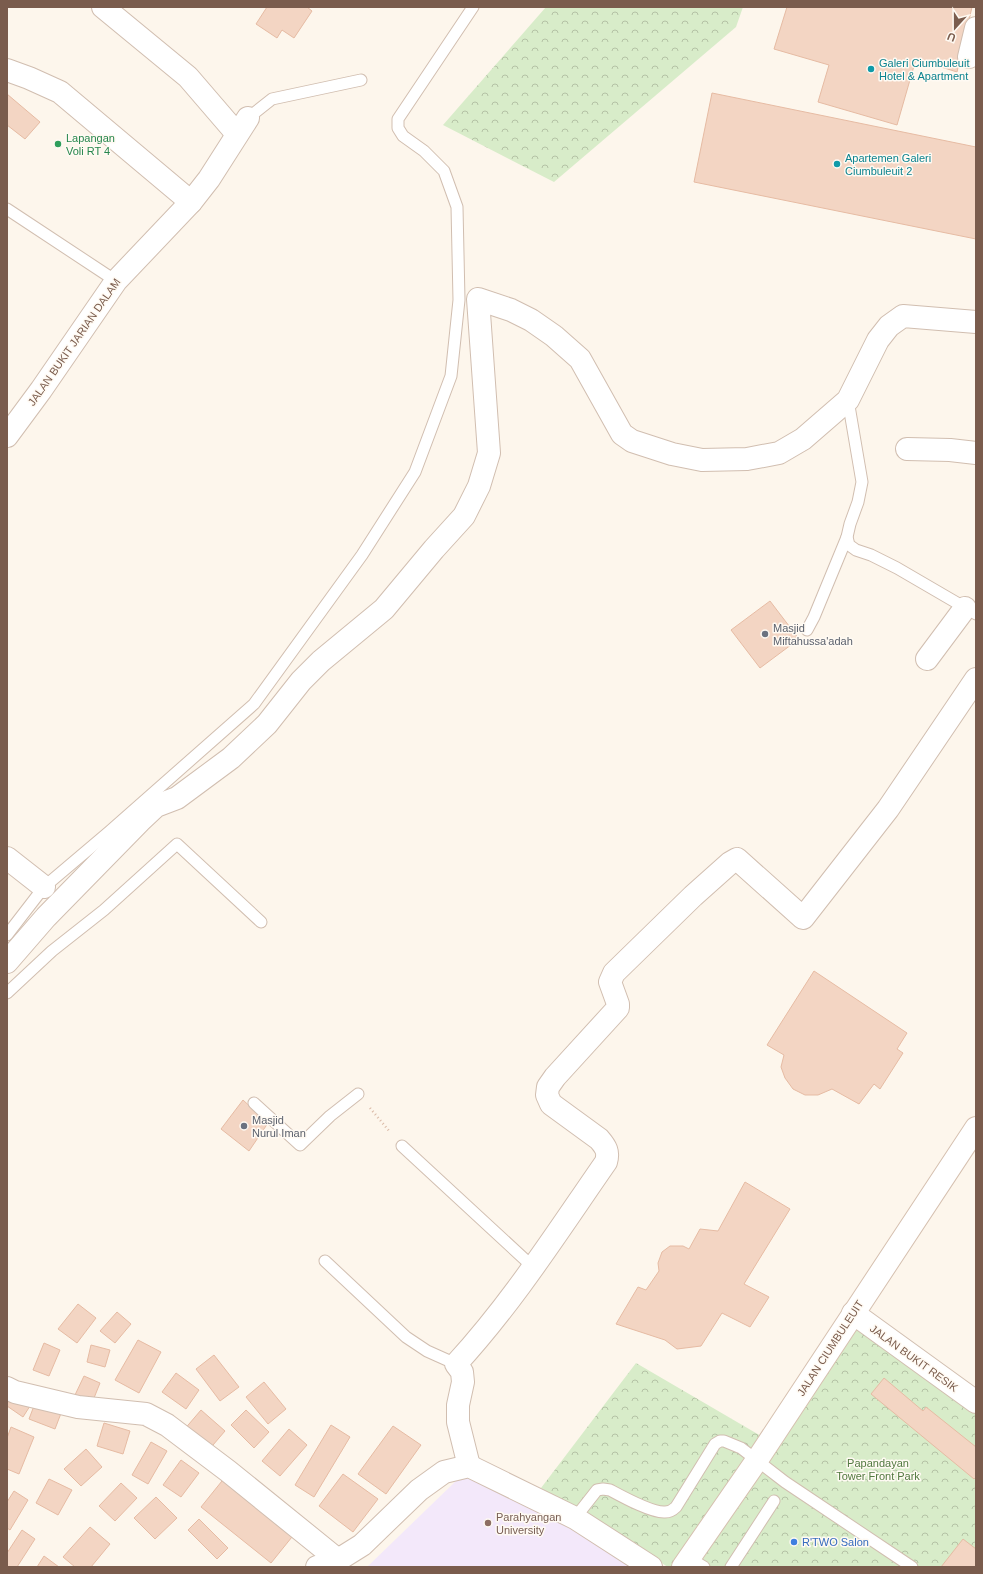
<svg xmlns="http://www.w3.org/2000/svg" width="983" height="1574" font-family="Arial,sans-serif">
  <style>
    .education { fill: #f3e8fa }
    .forest { fill: url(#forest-crowns) }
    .building { fill: #f3d5c3; stroke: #e6bba3 }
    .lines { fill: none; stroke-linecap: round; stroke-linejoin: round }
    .lane-casing { stroke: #d1beb0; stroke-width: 13 }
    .street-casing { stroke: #d1beb0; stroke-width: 24 }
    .secondary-casing { stroke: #d6c0b0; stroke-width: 24 }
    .path { stroke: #d9b8a5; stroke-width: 2.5; stroke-dasharray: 1 3; stroke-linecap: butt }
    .lane { stroke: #fff; stroke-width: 11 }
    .street { stroke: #fff; stroke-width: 22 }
    .secondary { stroke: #fff; stroke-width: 22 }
    .culture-dot { fill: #0f9aa8; stroke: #fffaf3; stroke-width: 1.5 }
    .leisure-dot { fill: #2e9e5b; stroke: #fffaf3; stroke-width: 1.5 }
    .worship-dot { fill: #6b7280; stroke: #fffaf3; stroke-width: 1.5 }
    .education-dot { fill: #8d6e63; stroke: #fffaf3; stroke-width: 1.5 }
    .shop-dot { fill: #3f7fe0; stroke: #fffaf3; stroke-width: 1.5 }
    .labels { text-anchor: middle; stroke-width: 3; stroke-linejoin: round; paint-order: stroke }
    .culture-label { font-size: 11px; fill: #0d838f; stroke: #fffaf3; text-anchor: start }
    .leisure-label { font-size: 11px; fill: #27864d; stroke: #fffaf3; text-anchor: start }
    .street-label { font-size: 11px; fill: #7a5c4d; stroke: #fffaf3 }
    .worship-label { font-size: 11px; fill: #5b616d; stroke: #fffaf3; text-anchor: start }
    .park-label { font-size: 11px; fill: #537a41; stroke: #fffaf3 }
    .education-label { font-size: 11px; fill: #785e54; stroke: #fffaf3; text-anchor: start }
    .shop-label { font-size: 11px; fill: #366cbe; stroke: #fffaf3; text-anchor: start }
  </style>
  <defs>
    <pattern id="forest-crowns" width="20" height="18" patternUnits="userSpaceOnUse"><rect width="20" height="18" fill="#d8ecc9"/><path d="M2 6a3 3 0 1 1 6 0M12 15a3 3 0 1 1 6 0" fill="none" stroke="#b4c2a5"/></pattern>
  </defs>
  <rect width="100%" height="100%" fill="#fdf6ec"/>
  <path class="education" d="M482 1474 639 1567H367L459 1478Z"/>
  <g class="forest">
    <path d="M546 7H743L736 27 554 182 443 125Z"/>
    <path d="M854 1326 976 1406V1567H668L541 1488 636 1363 778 1446Z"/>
  </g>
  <g class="building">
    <path d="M267 7H307L312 11 294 38 282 30 277 38 256 24Z"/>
    <path d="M787 7H972L957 72 916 59 897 125 818 102 829 65 774 49Z"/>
    <path d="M712 93 976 147V239L694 182Z"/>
    <path d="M7 94 40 122 25 139 7 125Z"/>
    <path d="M770 601 799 639 760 668 731 630Z"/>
    <path d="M814 971 907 1033 897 1049 903 1053 880 1089 874 1084 859 1104 832 1089 818 1095H805L793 1089 785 1078 781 1067 784 1055 767 1045Z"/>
    <path d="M243 1100 268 1123 249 1151 221 1129Z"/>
    <path d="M745 1182 790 1209 744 1284 769 1297 750 1327 722 1313 701 1346 677 1349 665 1340 616 1324 638 1287 646 1290 659 1271 658 1263 662 1252 670 1246H683L689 1249 700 1229 718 1231Z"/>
    <path d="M78 1304 96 1318 77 1343 58 1329Z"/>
    <path d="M117 1312 131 1324 115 1343 100 1331Z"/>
    <path d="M138 1340 161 1352 139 1393 115 1380Z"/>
    <path d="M44 1343 60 1350 49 1376 33 1370Z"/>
    <path d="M91 1345 110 1350 105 1367 87 1362Z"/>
    <path d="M214 1355 239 1387 220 1401 196 1369Z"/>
    <path d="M176 1373 199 1390 186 1409 162 1392Z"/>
    <path d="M84 1376 100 1383 92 1403 75 1395Z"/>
    <path d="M884 1378 923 1411 926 1407 976 1447V1477L974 1479 871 1394Z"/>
    <path d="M264 1382 286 1409 268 1424 246 1397Z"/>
    <path d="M7 1392 30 1406 23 1417 7 1406Z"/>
    <path d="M37 1398 63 1408 55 1429 29 1419Z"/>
    <path d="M201 1410 225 1431 207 1452 183 1431Z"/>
    <path d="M246 1410 269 1432 254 1448 231 1425Z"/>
    <path d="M104 1423 130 1431 123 1454 97 1446Z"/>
    <path d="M331 1425 350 1437 314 1497 295 1485Z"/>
    <path d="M393 1426 421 1445 386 1494 358 1474Z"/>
    <path d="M11 1427 34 1437 19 1474 7 1469V1438Z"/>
    <path d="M289 1429 307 1445 280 1476 262 1461Z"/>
    <path d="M151 1442 167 1451 148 1484 132 1475Z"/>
    <path d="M86 1449 102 1467 81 1486 64 1469Z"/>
    <path d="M181 1460 199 1473 181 1497 163 1485Z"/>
    <path d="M343 1474 378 1499 353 1532 319 1506Z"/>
    <path d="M226 1476 296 1532 271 1563 201 1507Z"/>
    <path d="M49 1479 72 1490 58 1515 36 1503Z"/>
    <path d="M121 1483 137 1498 115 1521 99 1506Z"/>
    <path d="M14 1491 28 1500 10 1530 7 1528V1502Z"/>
    <path d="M156 1497 177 1518 155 1539 134 1518Z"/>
    <path d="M199 1519 228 1548 217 1559 188 1530Z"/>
    <path d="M90 1527 110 1544 91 1567H75L63 1557Z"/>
    <path d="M22 1530 35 1539 17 1567H8L7 1566V1553Z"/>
    <path d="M963 1539 976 1549V1567H941Z"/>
    <path d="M44 1556 59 1567H37Z"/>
  </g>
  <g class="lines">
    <defs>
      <g id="lane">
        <path d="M248 118 272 99 361 80"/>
        <path d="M7 209 116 281"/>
        <path d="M848 400 862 482 858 502 850 524 847 537 849 545 856 550 871 555 897 568 976 614"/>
        <path d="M807 630 814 617 847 537"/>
        <path d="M7 935 44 887 109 832 254 704 362 555 415 472 451 376 459 300 457 207 444 171 424 151 403 136 398 128V119L473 7"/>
        <path d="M7 993 52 951 104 910 177 844 261 922"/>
        <path d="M254 1103 300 1145 330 1116 358 1094"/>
        <path d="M402 1146 533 1267"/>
        <path d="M325 1261 406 1337 427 1351 456 1364"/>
        <path d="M575 1518 597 1490 603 1489 610 1490C623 1497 652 1513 665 1512 669 1512 673 1510 676 1507L715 1444 720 1441H724L741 1448 785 1482 912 1567"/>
        <path d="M689 1558 704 1567"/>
        <path d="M731 1567 774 1501"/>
      </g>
      <g id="street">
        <path d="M103 7 188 77 237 134"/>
        <path d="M969 57 976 28"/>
        <path d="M7 70 29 78 60 92 191 202"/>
        <path d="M7 436 41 390 116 281 191 202 209 179 248 118"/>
        <path d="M907 449 950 450 976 453"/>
        <path d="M927 659 965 608"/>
        <path d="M7 858 44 887"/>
        <path d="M7 962 46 917 140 821 156 806 177 798 231 758 267 724 301 681 321 661 384 609 434 549 464 516 479 486 489 453 478 299 511 310 531 320 554 336 580 359 622 434 632 441 672 454 702 460 747 459 779 453 803 439 848 400 878 340 889 326 903 316 976 322"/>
        <path d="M853 1313 976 1402"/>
        <path d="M7 1388 15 1392 78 1407 146 1414 167 1425 228 1471 338 1560"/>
        <path d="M469 1466 458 1422V1405L463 1382 462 1372 456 1364C513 1302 558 1231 606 1162 609 1152 606 1147 599 1139L551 1104 547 1095 548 1087 555 1077 618 1008V1004L610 982 614 973 693 896 730 863 737 859 803 918 888 809 976 679"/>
        <path d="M317 1567 338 1560 362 1545 419 1490 444 1472 469 1466 575 1518 651 1567"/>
      </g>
      <path id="secondary" d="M683 1567 757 1460 976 1128"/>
    </defs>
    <use href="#lane" class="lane-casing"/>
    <use href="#street" class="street-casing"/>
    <use href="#secondary" class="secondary-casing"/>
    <path class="path" d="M370 1108 390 1132"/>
    <use href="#lane" class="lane"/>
    <use href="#street" class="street"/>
    <use href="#secondary" class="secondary"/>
  </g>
  <g class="culture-dot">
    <circle cx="871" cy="69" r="4"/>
    <circle cx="837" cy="164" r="4"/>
  </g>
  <circle class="leisure-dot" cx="58" cy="144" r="4"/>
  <g class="worship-dot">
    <circle cx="765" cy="634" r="4"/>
    <circle cx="244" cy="1126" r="4"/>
  </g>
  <circle class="education-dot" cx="488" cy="1523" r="4"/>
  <circle class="shop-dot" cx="794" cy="1542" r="4"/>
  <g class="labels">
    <g class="culture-label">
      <text x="879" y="67">Galeri Ciumbuleuit<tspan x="879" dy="13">Hotel &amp; Apartment</tspan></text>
      <text x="845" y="162">Apartemen Galeri<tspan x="845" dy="13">Ciumbuleuit 2</tspan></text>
    </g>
    <g class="leisure-label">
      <text x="66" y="142">Lapangan<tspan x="66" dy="13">Voli RT 4</tspan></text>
    </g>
    <g class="street-label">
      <text transform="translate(74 342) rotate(-55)" y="4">JALAN BUKIT JARIAN DALAM</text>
      <text transform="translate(830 1348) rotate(-57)" y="4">JALAN CIUMBULEUIT</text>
      <text transform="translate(914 1358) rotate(36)" y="4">JALAN BUKIT RESIK</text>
    </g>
    <g class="worship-label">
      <text x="773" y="632">Masjid<tspan x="773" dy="13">Miftahussa'adah</tspan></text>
      <text x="252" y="1124">Masjid<tspan x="252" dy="13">Nurul Iman</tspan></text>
    </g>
    <g class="park-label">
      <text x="878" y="1467">Papandayan<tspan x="878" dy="13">Tower Front Park</tspan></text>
    </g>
    <g class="education-label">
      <text x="496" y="1521">Parahyangan<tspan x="496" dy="13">University</tspan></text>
    </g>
    <g class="shop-label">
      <text x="802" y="1546">R'TWO Salon</text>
    </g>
  </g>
  <rect width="983" height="1574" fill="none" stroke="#7a5c4d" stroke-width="16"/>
  <g transform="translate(955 28) rotate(201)" stroke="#fffaf3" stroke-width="3" paint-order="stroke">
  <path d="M0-3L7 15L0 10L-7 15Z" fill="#7a5c4d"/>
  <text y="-6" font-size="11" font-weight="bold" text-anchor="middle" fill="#7a5c4d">U</text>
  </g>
</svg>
